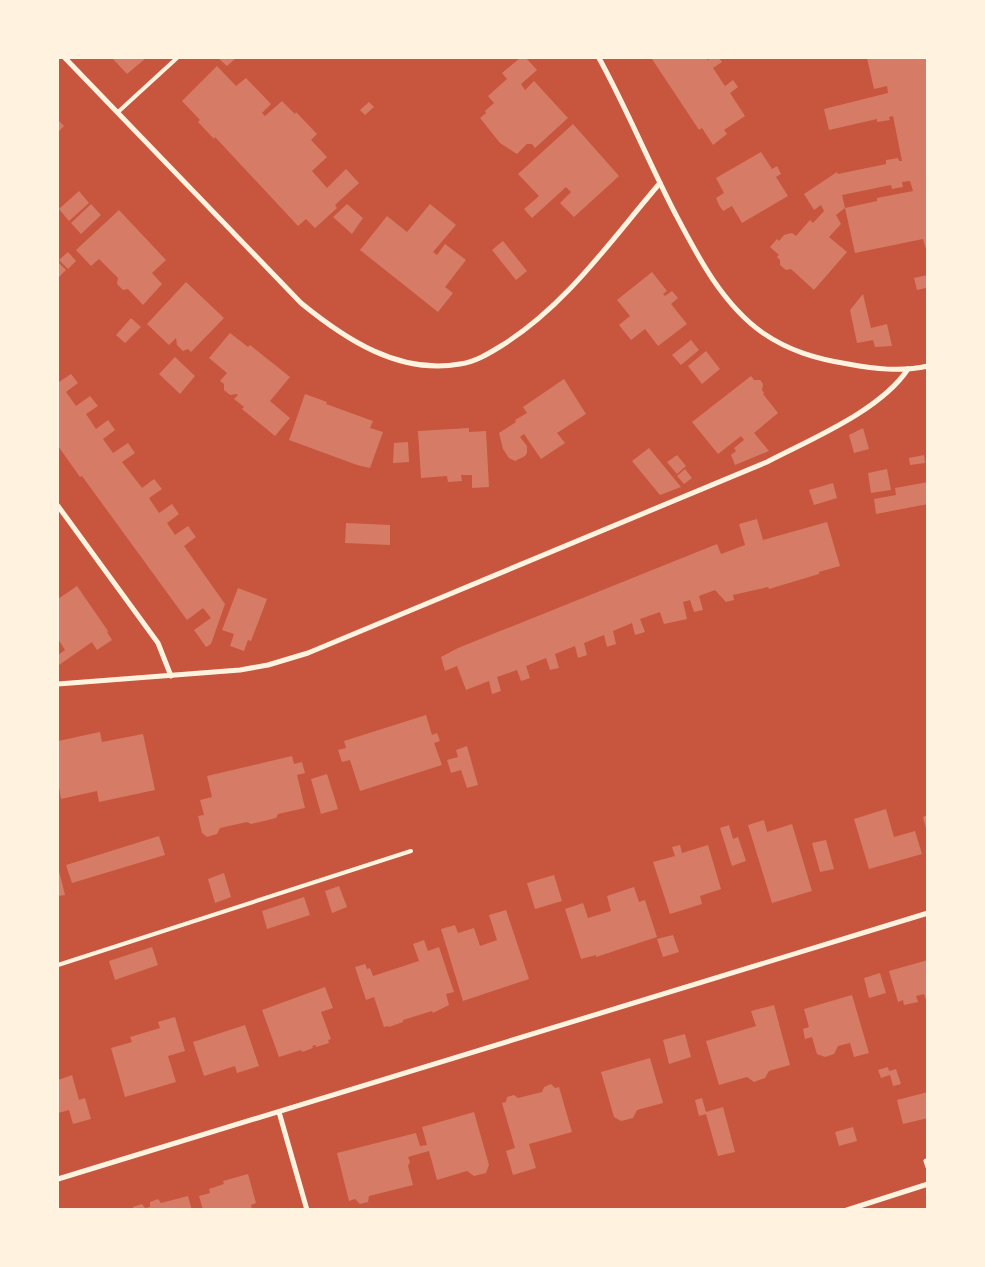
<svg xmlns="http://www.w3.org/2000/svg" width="985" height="1267" font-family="'Source Serif 4',serif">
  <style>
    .building { fill: #d67c66; fill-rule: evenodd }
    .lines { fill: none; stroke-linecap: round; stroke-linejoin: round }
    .service { stroke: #fff3e0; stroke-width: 4 }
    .minor { stroke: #fff3e0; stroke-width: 5 }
  </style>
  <rect width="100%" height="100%" fill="#c8553d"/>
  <g class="building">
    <path d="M112 58H146L127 74Z"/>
    <path d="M218 58H236L227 66Z"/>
    <path d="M520 58H526L537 70 521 84 525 90 534 81 568 118 535 148 532 144H527L517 154 500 143 480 118 486 113 485 111 494 103 488 96 507 79 502 73Z"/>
    <path d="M653 58H706L708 60 712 58H719L722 62 713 68 725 86 733 80 738 87 730 93 745 116 724 130 727 134 713 145 702 128 699 130 652 59Z"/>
    <path d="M867 58H928V256L923 239 855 253 845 208 836 215 841 224 829 237 847 252 814 290 791 269 786 270 780 265V260L777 257 779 255 770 247 777 239 779 241 784 235 792 233 796 236 810 220 813 223 824 211 821 205 814 210 804 194 837 172 838 174 886 164V160L898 158 899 161H902L893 116 889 117 890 120 877 122V119L829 130 824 109 888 93 887 86 874 89ZM910 181 913 191 877 198V201L845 208 842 195 891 185 892 189 903 187 902 182Z"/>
    <path d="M217 66 236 86 246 78 271 104 262 113 265 116 282 101 295 114 296 112 317 134 311 140 327 157 312 171 327 188 346 169 359 183 335 205 337 208 315 228 306 219 298 226 215 137 214 139 198 122 200 120 182 101Z"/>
    <path d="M369 102 374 107 365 115 360 110Z"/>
    <path d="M58 120 64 126 58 132Z"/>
    <path d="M573 124 619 176 574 217 560 203 571 192 566 187 532 218 524 209 539 196 518 174Z"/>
    <path d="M761 152 772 169 777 166 781 174 776 177 788 196 742 223 732 206 723 211 719 205 716 198 724 193 716 178Z"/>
    <path d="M79 191 89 203 69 221 59 209Z"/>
    <path d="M91 204 101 215 81 234 71 223Z"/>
    <path d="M347 204 363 218 352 234 333 217Z"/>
    <path d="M430 204 456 225 433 252 437 255 445 244 466 260 445 287 453 293 438 312 360 250 387 216 407 232Z"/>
    <path d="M119 210 166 260 152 273 162 284 143 305 128 289 123 290 117 284 118 278 99 259 91 266 76 250Z"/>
    <path d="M503 241 527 271 516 280 492 250Z"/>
    <path d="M68 252 76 261 68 269 59 260Z"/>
    <path d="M58 262 66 270 58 278Z"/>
    <path d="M652 272 667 291 663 294 665 296 672 291 678 298 671 304 687 324 658 346 645 329 631 340 619 325 630 316 617 300Z"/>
    <path d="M928 275 926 288 917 290 914 278Z"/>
    <path d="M186 282 224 318 191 352 188 349 183 351 177 345 176 338 169 345 147 324Z"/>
    <path d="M863 294 871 328 887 324 892 346 875 347 873 340 857 343 850 310Z"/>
    <path d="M131 318 141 327 125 343 116 335Z"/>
    <path d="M230 333 248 347 250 345 290 377 270 401 290 418 275 436 242 409 244 407 234 399 238 395 236 394 230 395 224 390V384L220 381 227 373 209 358Z"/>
    <path d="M691 340 699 350 681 365 672 355Z"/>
    <path d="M706 351 720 369 702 384 688 366Z"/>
    <path d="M175 357 195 376 180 394 159 374Z"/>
    <path d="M71 374 78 383 66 392 76 406 90 396 98 406 86 414 96 429 108 420 115 430 103 439 113 453 128 443 135 453 122 462 142 488 154 479 162 489 149 498 159 513 172 504 179 514 167 523 175 535 188 526 196 537 184 546 225 604 211 644 206 647 194 630 211 618 203 608 187 620 82 476 80 477 58 446V380L59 382Z"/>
    <path d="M751 376 754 380H760L763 384 762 390 764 393 763 394 778 413 754 433 769 451 735 465 731 455 736 451 734 448 744 440 741 436 718 454 692 422Z"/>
    <path d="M564 379 586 414 557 433 565 443 541 459 524 434 520 437 527 446V453L525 456 515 461 509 458 503 449 499 433 516 422 515 420 527 413 523 407Z"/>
    <path d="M305 394 327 402 326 404 373 421 370 428 383 432 370 468 357 465 289 440Z"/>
    <path d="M469 428V432L486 431 489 487 472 488V475H461L462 481 448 482 447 476 421 478 418 431Z"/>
    <path d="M863 428 869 449 854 453 849 435Z"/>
    <path d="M408 442 409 462 393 463 394 443Z"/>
    <path d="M649 448 681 487 660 495 632 461Z"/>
    <path d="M677 455 686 466 677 474 667 462Z"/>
    <path d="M924 455 925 463 910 465 909 458Z"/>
    <path d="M685 469 692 478 684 484 677 476Z"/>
    <path d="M887 469 891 490 871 493 868 473Z"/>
    <path d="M928 482V504L876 514 874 499 896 495 895 488Z"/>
    <path d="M833 483 837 498 814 505 809 490Z"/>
    <path d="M757 519 763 540 827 522 840 566 819 572V574L769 589 768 587 733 595 734 600 726 602 715 590 699 596 703 610 694 612 690 600 683 602 687 619 664 624 660 612 640 619 645 632 635 635 632 623 613 631 616 644 607 647 604 635 584 643 587 655 578 658 575 646 555 654 559 668 550 670 546 658 526 666 530 678 521 681 517 670 497 677 501 691 492 694 489 681 466 690 457 666 445 671 441 657 458 648 717 544 721 554 745 545 739 524Z"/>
    <path d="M346 523 390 525V545L345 543Z"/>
    <path d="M77 586 108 631 107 632 112 640 97 650 92 642 59 665 58 662V655L65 650 58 639V599Z"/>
    <path d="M238 588 267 599 251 641 248 640 244 651 230 646 234 634 222 630Z"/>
    <path d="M426 715 432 735 437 733 440 741 434 743 442 765 360 791 350 760 342 762 338 750 346 748 344 741Z"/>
    <path d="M100 732 102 742 143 734 155 790 99 802 97 791 61 799 58 781V741Z"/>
    <path d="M467 746 478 785 467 788 461 770 451 773 447 760 458 757 456 750Z"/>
    <path d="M292 756 294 764 302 762 305 773 297 775 305 808 278 814 276 818 264 821 251 824 247 822 220 828 217 834 207 837 202 833 198 816 204 815 200 800 212 797 207 776Z"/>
    <path d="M327 774 338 809 321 814 311 779Z"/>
    <path d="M886 809 894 837 915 831 922 854 869 869 854 819Z"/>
    <path d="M928 815V832H927L923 817Z"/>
    <path d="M764 820 767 832 792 824 812 891 772 903 748 825Z"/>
    <path d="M729 825 733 839 738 837 746 861 732 866 720 828Z"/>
    <path d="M159 836 165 855 72 883 66 865Z"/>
    <path d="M826 840 834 869 820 872 812 843Z"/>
    <path d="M680 845 682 853 708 845 721 889 700 896 702 904 670 914 653 862 675 856 672 847Z"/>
    <path d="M58 867 65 895 58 896Z"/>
    <path d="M224 873 231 897 215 903 208 879Z"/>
    <path d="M554 875 562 901 535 909 527 883Z"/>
    <path d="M339 886 347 907 332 913 325 891Z"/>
    <path d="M634 887 639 902 645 900 657 937 596 957V955L581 959 565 909 583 903 588 918 611 911 607 896Z"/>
    <path d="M304 897 310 915 267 929 262 911Z"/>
    <path d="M506 910 529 979 463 1001 441 929 455 925 458 933 474 928 480 946 497 940 489 915Z"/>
    <path d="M673 935 679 952 663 957 657 939Z"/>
    <path d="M424 940 428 951 439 947 454 992 446 994 449 1005 433 1013 432 1011 403 1020V1022L389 1027 388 1026 384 1027 374 997 366 1000 355 967 365 964 367 969 370 968 373 976 419 961 413 944Z"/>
    <path d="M152 947 158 965 115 980 109 961Z"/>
    <path d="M928 960V1006L924 994 916 996 918 1002 904 1005 903 1000 898 1002 889 971Z"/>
    <path d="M880 973 886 993 869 998 864 978Z"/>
    <path d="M325 987 333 1008 321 1012 331 1039 328 1040 329 1043 316 1047V1045L312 1046 313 1048 302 1052 301 1050 279 1057 262 1010Z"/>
    <path d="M852 995 869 1053 854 1057 850 1043 838 1046 834 1054 825 1057 817 1054 812 1037 805 1039 803 1029 809 1027 804 1009Z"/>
    <path d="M774 1005 790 1065 769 1071 765 1078 754 1082 747 1077 719 1085 706 1041 756 1026 751 1011Z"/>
    <path d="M175 1017 185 1051 168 1056 176 1082 125 1097 111 1048 132 1042 130 1037 160 1028 158 1022Z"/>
    <path d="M245 1025 259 1066 237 1073 235 1066 204 1076 193 1042Z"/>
    <path d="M685 1034 691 1057 669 1064 663 1040Z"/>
    <path d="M650 1058 663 1103 637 1110 633 1118 621 1121 614 1117 601 1072Z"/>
    <path d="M888 1067 889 1071 896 1069 901 1084 893 1086 890 1075 881 1078 878 1070Z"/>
    <path d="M72 1075 79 1100 85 1098 91 1119 73 1124 69 1110 58 1113V1080Z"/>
    <path d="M551 1084 555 1088 559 1087 572 1132 529 1144 536 1168 513 1175 506 1151 515 1148 502 1103 506 1102 507 1097 514 1095 518 1098 542 1092 544 1087Z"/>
    <path d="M928 1092V1118L903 1124 897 1100Z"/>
    <path d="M702 1098 706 1112 723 1107 735 1152 718 1156 706 1114 699 1116 695 1100Z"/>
    <path d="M474 1112 489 1165 486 1173 474 1176 467 1171 437 1180 429 1151 408 1157 410 1162 408 1166 413 1185 369 1196 368 1202 360 1204 355 1199 349 1201 337 1153 416 1133 420 1146 427 1145 422 1127Z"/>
    <path d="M853 1127 857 1141 839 1146 835 1132Z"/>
    <path d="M248 1174 256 1203 251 1205 252 1210H203L199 1196 210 1193 209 1189 224 1184 223 1181Z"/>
    <path d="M188 1196 192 1210H133V1207L142 1204 145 1208 150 1207V1202L158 1199 161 1203Z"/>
  </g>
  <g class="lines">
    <g class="service">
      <path d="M118 112 177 58"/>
      <path d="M58 965 411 851"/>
    </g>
    <g class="minor">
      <path d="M65 58 301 303C345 339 399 375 460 364 475 362 488 354 501 346 566 306 611 240 660 183"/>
      <path d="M599 58C627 109 649 163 676 215 698 257 723 305 763 333 789 351 817 359 848 364 875 369 901 372 928 366"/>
      <path d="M58 506 158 643 171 676"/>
      <path d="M58 684 240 670 268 665 308 653 767 462C811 439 880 411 908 369"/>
      <path d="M279 1112 307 1210"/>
      <path d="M926 1161 928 1167"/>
      <path d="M58 1179 928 913"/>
      <path d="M847 1210 928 1184"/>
    </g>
  </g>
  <rect width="985" height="1267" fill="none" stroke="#fff3e0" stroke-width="118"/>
</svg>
